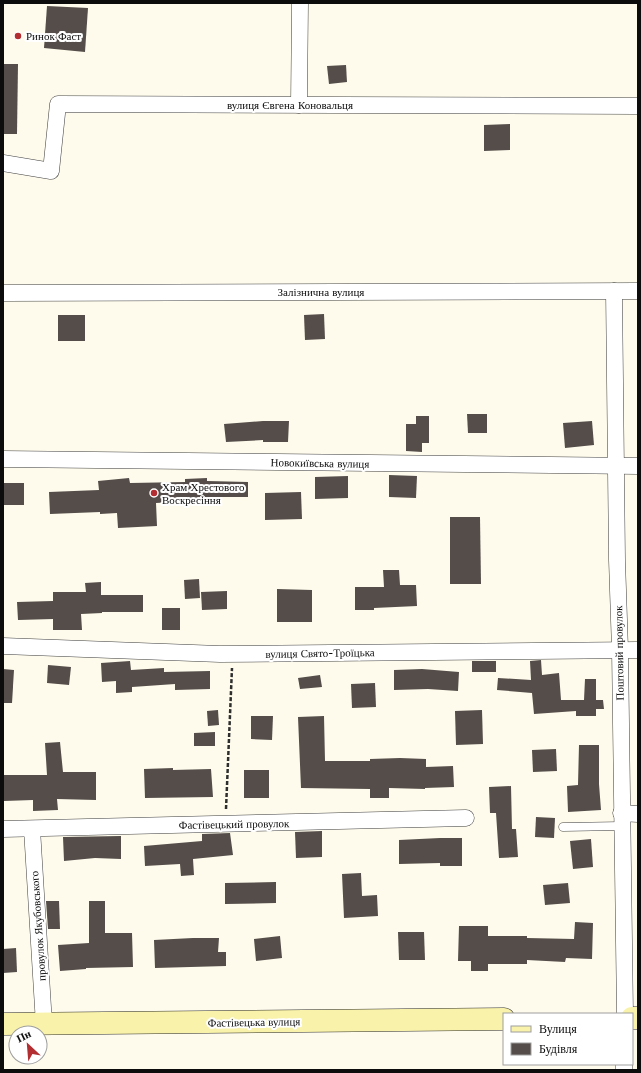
<svg xmlns="http://www.w3.org/2000/svg" width="641" height="1073" font-family="'Libre Baskerville',serif">
  <style>
    .building { fill: #544d49 }
    .lines { fill: none; stroke-linecap: round; stroke-linejoin: round }
    .lane-casing { stroke: #3f3f3f; stroke-width: 9 }
    .street-casing { stroke: #3f3f3f; stroke-width: 17 }
    .secondary-casing { stroke: #2e2e2e; stroke-width: 23 }
    .path { stroke: #2e2e2e; stroke-width: 2.5; stroke-dasharray: 4 2; stroke-linecap: butt }
    .lane { stroke: #fff; stroke-width: 8 }
    .street { stroke: #fff; stroke-width: 16 }
    .secondary { stroke: #f9f2ab; stroke-width: 22 }
    .poi-dot { fill: #b22e31; stroke: #fff; stroke-width: 1.5 }
    .labels { text-anchor: middle; stroke-width: 4; stroke-linejoin: round; paint-order: stroke }
    .poi-label { font-size: 11px; fill: #0c0c0c; stroke: #fff; text-anchor: start }
    .street-label { font-size: 11px; fill: #0c0c0c; stroke: #fff }
  </style>
  <rect width="100%" height="100%" fill="#fefbec"/>
  <g class="building">
    <path d="M47 6 88 8 85 52 44 48Z"/>
    <path d="M3 64H18L17 134H3Z"/>
    <path d="M346 65 347 82 329 84 327 66Z"/>
    <path d="M510 124V150L484 151V125Z"/>
    <path d="M324 314 325 339 305 340 304 315Z"/>
    <rect x="58" y="315" width="27" height="26"/>
    <path d="M467 414H487V433H468Z"/>
    <path d="M416 416H429V443H422V452L406 451V424H416Z"/>
    <path d="M263 421H289L288 442H263V440L226 442 224 424Z"/>
    <path d="M592 421 594 445 565 448 563 423Z"/>
    <path d="M389 475 417 476 416 498 389 497Z"/>
    <path d="M348 476V498L315 499V477Z"/>
    <path d="M129 478 130 483 185 482V479L207 478V481L248 482V497H208V500L156 503 157 526 118 528 117 513 100 514V512L50 514 49 492 99 490 98 481Z"/>
    <rect x="3" y="483" width="21" height="22"/>
    <path d="M301 492 302 519 265 520V493Z"/>
    <path d="M450 517H480L481 584H450Z"/>
    <path d="M383 570H399L400 585H416L417 606 374 608V610H355V587H384Z"/>
    <path d="M199 579 200 598 185 599 184 580Z"/>
    <path d="M101 582V595H143V612H102V613L81 614 82 630H53V619L18 620 17 602 53 601V592H86L85 583Z"/>
    <path d="M277 589 312 590V622H277Z"/>
    <path d="M227 591V609L202 610 201 592Z"/>
    <rect x="162" y="608" width="18" height="22"/>
    <path d="M541 660 542 675 559 673 561 700H584L585 679H596V700H603L604 709H596V716H576V711L534 714 532 693 497 690 498 678 531 680 530 661Z"/>
    <path d="M130 661 131 670 164 668V672L210 671V689L175 690V684L132 687V692L116 693V681L102 682 101 663Z"/>
    <rect x="472" y="661" width="24" height="11"/>
    <path d="M48 665 71 667 69 685 47 683Z"/>
    <path d="M3 669 14 670 12 703H3Z"/>
    <path d="M422 669 459 672 458 691 428 689 394 690V670Z"/>
    <path d="M320 675 322 687 300 689 298 678Z"/>
    <path d="M375 683 376 707 352 708 351 684Z"/>
    <path d="M218 710 219 725 208 726 207 711Z"/>
    <path d="M482 710 483 744 456 745 455 711Z"/>
    <path d="M251 716H273L272 740 251 739Z"/>
    <path d="M324 716 325 761H370V759L400 758 426 759V767L453 766 454 787 425 788V789L389 788V798H370V789L301 788 298 717Z"/>
    <path d="M215 732V746H194V733Z"/>
    <path d="M60 742 63 772H96V800L57 799 58 810 33 811V800L4 801 3 775H47L45 743Z"/>
    <path d="M579 745H599V784L601 810 568 812 567 786 578 785Z"/>
    <path d="M556 749 557 771 533 772 532 750Z"/>
    <path d="M173 768V770L211 769 213 797 145 798 144 769Z"/>
    <rect x="244" y="770" width="25" height="28"/>
    <path d="M511 786 512 829H516L518 857 499 858 496 813H490L489 787Z"/>
    <path d="M536 817 555 818 554 838 535 837Z"/>
    <path d="M322 831V857L296 858 295 832Z"/>
    <path d="M230 833 233 855 193 859 194 875 181 876 180 864 145 866 144 846 202 841V834Z"/>
    <path d="M121 836V859L95 858 64 861 63 837Z"/>
    <path d="M440 838H462V866H440V863L399 864V840Z"/>
    <path d="M591 839 593 867 573 869 570 841Z"/>
    <path d="M361 873 362 896 377 895 378 916 344 918 342 874Z"/>
    <path d="M276 882V903L225 904V883Z"/>
    <path d="M568 883 570 903 545 905 543 885Z"/>
    <path d="M46 901H59L60 929H48Z"/>
    <path d="M89 901H105V933H132L133 967 86 968V969L60 971 58 945 89 943Z"/>
    <path d="M575 922 593 923 592 959 566 958 565 962 527 960V964H488V971H471V961H458L459 926H488V936H527V938L574 939Z"/>
    <path d="M398 932H424L425 960H399Z"/>
    <path d="M280 936 282 958 256 961 254 939Z"/>
    <path d="M193 938H219L218 952H226V966L155 968 154 940Z"/>
    <path d="M16 948 17 972 3 973V949Z"/>
  </g>
  <g class="lines">
    <defs>
      <path id="lane" d="M563 827 621 826"/>
      <g id="street">
        <path d="M299 105 300 3"/>
        <path d="M3 163 51 171 58 104 638 106"/>
        <path d="M614 291 617 560 620 650 625 1014"/>
        <path d="M3 293 638 291"/>
        <path d="M3 459 638 466"/>
        <path d="M3 646 220 654 638 650"/>
        <path d="M621 813 638 814"/>
        <path d="M3 829 466 818"/>
        <path d="M32 829 44 1024"/>
        <path d="M624 1070V1064"/>
      </g>
      <g id="secondary">
        <path d="M632 1018H638"/>
        <path d="M3 1024 504 1019"/>
      </g>
    </defs>
    <use href="#lane" class="lane-casing"/>
    <use href="#street" class="street-casing"/>
    <use href="#secondary" class="secondary-casing"/>
    <path class="path" d="M226 809 232 668"/>
    <use href="#lane" class="lane"/>
    <use href="#street" class="street"/>
    <use href="#secondary" class="secondary"/>
  </g>
  <g class="poi-dot">
    <circle cx="18" cy="36" r="4"/>
    <circle cx="154" cy="493" r="4"/>
  </g>
  <g class="labels">
    <g class="poi-label">
      <text x="26" y="40">Ринок Фаст</text>
      <text x="162" y="491">Храм Хрестового<tspan x="162" dy="13">Воскресіння</tspan></text>
    </g>
    <g class="street-label">
      <text x="290" y="109">вулиця Євгена Коновальця</text>
      <text x="321" y="296">Залізнична вулиця</text>
      <text transform="translate(320 463) rotate(1)" y="4">Новокиївська вулиця</text>
      <text transform="translate(320 653) rotate(-1)" y="4">вулиця Свято-Троїцька</text>
      <text transform="translate(619 653) rotate(-91)" y="4">Поштовий провулок</text>
      <text transform="translate(234 824) rotate(-1)" y="4">Фастівецький провулок</text>
      <text transform="translate(38 926) rotate(-94)" y="4">провулок Якубовського</text>
      <text transform="translate(254 1022) rotate(-1)" y="4">Фастівецька вулиця</text>
    </g>
  </g>
  <rect width="641" height="1073" fill="none" stroke="#0c0c0c" stroke-width="8"/>
  <rect x="503" y="1013" width="130" height="52" fill="#ffffff" stroke="#9e9e9e"/>
  <rect x="511" y="1026" width="20" height="6" fill="#f9f2ab" stroke="#9e9e9e"/>
  <text x="539" y="1033" font-size="12" fill="#0c0c0c">Вулиця</text>
  <rect x="511" y="1043" width="20" height="12" fill="#544d49" stroke="#9e9e9e"/>
  <text x="539" y="1053" font-size="12" fill="#0c0c0c">Будівля</text>
  <g transform="translate(28 1045) rotate(334)"><circle r="19" fill="#ffffff" stroke="#9e9e9e"/>
  <path d="M0-3L7 15L0 10L-7 15Z" fill="#b22e31"/>
  <text y="-6" font-size="11" font-weight="bold" text-anchor="middle" fill="#0c0c0c">Пн</text>
  </g>
</svg>
